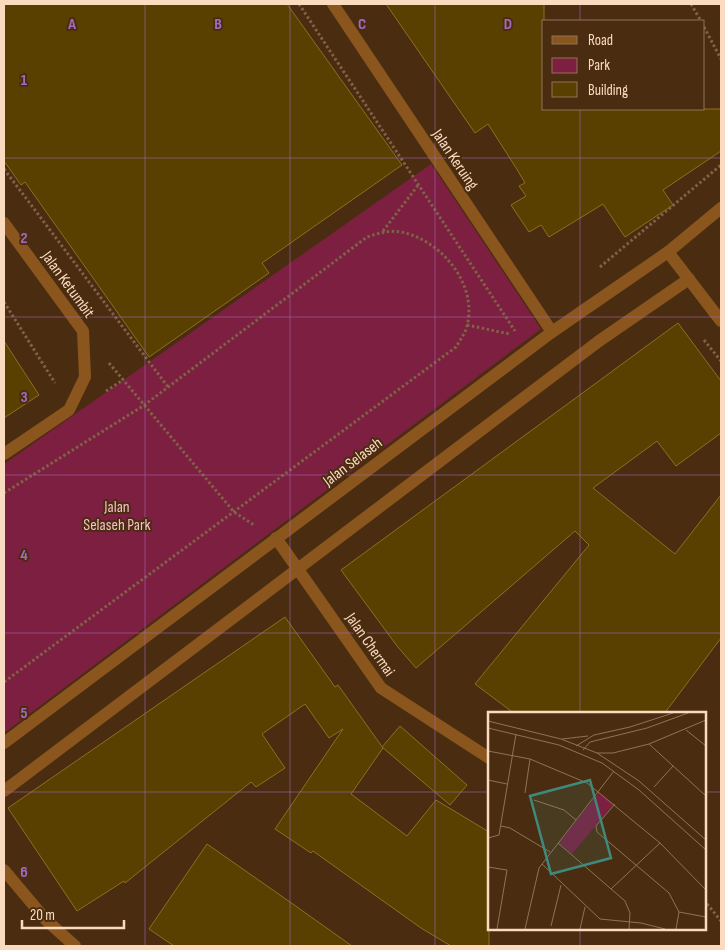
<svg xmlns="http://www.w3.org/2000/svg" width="725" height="950" font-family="'Sofia Sans Condensed',sans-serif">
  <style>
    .green { fill: #7c1f40 }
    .building { fill: #594001; stroke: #8f6e23 }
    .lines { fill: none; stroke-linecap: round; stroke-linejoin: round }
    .path { stroke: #806246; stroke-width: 3; stroke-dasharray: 2.5 2.5; stroke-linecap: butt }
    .lane { stroke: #8b561d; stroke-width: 12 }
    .street { stroke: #8b561d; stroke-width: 12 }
    .grid { fill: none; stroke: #a769bf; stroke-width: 1; stroke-opacity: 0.55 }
    .labels { text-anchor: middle; stroke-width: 4; stroke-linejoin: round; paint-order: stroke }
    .street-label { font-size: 16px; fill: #fadbc0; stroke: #4a2d10 }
    .park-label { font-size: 16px; fill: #f9bfcc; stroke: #4a2d10 }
    .inset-road { fill: none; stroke: #907356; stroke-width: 1 }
    .view { fill: #3e8a7e; fill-opacity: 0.15; stroke: #3e8a7e; stroke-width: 2.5 }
    .inset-edge { fill: none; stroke: #fadbc0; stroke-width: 2.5 }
    .grid-label { font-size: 16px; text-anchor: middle; font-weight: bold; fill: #a769bf; stroke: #4a2d10; stroke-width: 4; stroke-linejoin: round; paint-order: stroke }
  </style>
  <rect width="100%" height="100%" fill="#4a2d10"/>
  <path class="green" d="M431 164 541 329 4 733V464Z"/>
  <g class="building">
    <path d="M4 4H287L402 165 262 263 269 273 149 357 25 182 21 185 4 161Z"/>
    <path d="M386 4H544V109H721V151L663 190 673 205 625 237 603 204 549 237 541 225 529 232 511 205 526 196 519 186 525 183 518 171 488 124 475 133Z"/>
    <path d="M678 323 721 381V433L676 466 657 441 593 488 675 554 721 495V638L664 714H515L475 684 589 545 575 531 416 668 397 646 341 570Z"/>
    <path d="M4 341 39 395 4 418Z"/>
    <path d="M285 617 335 687 338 685 383 748 351 794 407 836 436 800 489 832V946H451L421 928 313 851 311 853 275 829 343 729 329 738 305 704 262 734 285 768 256 787 251 782 125 883 124 881 77 911 8 808Z"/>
    <path d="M400 726 467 785 450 805 382 747Z"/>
    <path d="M207 844 290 902 352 946H174L149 929Z"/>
  </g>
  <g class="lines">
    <g class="path">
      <path d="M299 4 515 331"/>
      <path d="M691 4 701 21"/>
      <path d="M704 27 721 59"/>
      <path d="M4 169 168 387"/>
      <path d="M383 231 419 184"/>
      <path d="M600 267 721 165"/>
      <path d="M4 302 55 383"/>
      <path d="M467 325 510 334"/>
      <path d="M704 340 721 361"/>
      <path d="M109 363 234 512 254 525"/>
      <path d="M106 391 123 380"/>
      <path d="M4 493 143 406 367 237C379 233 389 230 401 232 441 240 478 284 467 326 465 334 460 340 456 347L4 682"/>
      <path d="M704 900 721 921"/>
    </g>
    <path class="lane" d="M4 791 599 341 689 279"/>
    <g class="street">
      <path d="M333 4 552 332"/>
      <path d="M4 223 83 331 85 377 69 410 4 454"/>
      <path d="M668 252 721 321"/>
      <path d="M276 538 381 688 489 758"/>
      <path d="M4 743 552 332 668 252 721 208"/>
      <path d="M4 870 46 920 75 946"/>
    </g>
  </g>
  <path class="grid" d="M145 4V946M290 4V946M435 4V946M580 4V21M580 109V714M4 158H721M4 317H721M4 475H721M4 633H721M4 792H489M704 792H721M580 929V946"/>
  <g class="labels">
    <g class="street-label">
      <text transform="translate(456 159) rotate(56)" y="6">Jalan Keruing</text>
      <text transform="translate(69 284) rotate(54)" y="6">Jalan Ketumbit</text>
      <text transform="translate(352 461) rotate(-37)" y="6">Jalan Selaseh</text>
      <text transform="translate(371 644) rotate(55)" y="6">Jalan Chermai</text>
    </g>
    <g class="park-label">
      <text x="117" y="512">Jalan<tspan x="117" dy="18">Selaseh Park</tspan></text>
    </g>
  </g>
  <g transform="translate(488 712)">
    <rect width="218" height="218" fill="#4a2d10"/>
    <path d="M111 80 126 92 84 142 71 131Z" fill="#7c1f40"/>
    <path class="inset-road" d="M0 9 73 27 109 41 151 69 218 128M0 16 71 33 114 51 151 78 218 138M198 18 218 34M74 27 100 24M161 32 218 84M88 34 106 23 142 15 185 1M95 38 102 30 159 16 200 1M0 39 42 47 99 71 172 131 218 178M109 41H125L161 32 218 8M0 68 19 72M166 75 185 54M37 81 42 47M46 88 76 98 88 108M127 92 108 114 109 120 181 181 191 200 188 217M13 114 22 116 62 140M0 126 11 123 28 22M70 131 137 189 142 201 141 217M54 152 112 207 153 211 177 217M0 155 19 158 9 217M123 177 172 131M191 200 218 205M63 214 73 173M37 217 51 156 126 59M92 217 97 195"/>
    <path class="view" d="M102 68 123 146 63 162 42 84Z"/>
    <rect width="218" height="218" class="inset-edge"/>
  </g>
  <g class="grid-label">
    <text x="72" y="29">A</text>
    <text x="218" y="29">B</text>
    <text x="362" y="29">C</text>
    <text x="508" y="29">D</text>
    <text x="24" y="85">1</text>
    <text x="24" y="243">2</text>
    <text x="24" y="402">3</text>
    <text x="24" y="560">4</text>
    <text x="24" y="718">5</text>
    <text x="24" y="877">6</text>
  </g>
  <rect width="725" height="950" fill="none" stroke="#fadbc0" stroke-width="10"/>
  <rect x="542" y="20" width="162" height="90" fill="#4a2d10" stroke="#907356"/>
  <rect x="552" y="36" width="25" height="8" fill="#8b561d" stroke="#907356"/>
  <text x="588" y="45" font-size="15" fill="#fadbc0">Road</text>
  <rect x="552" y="58" width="25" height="15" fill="#7c1f40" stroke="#907356"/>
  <text x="588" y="70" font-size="15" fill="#fadbc0">Park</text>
  <rect x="552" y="82" width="25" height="15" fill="#594001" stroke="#907356"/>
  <text x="588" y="95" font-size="15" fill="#fadbc0">Building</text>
  <path d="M22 920v8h102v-8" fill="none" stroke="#fadbc0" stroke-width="2.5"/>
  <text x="30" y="920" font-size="15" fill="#fadbc0" stroke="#4a2d10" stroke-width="4" paint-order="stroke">20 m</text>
</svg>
